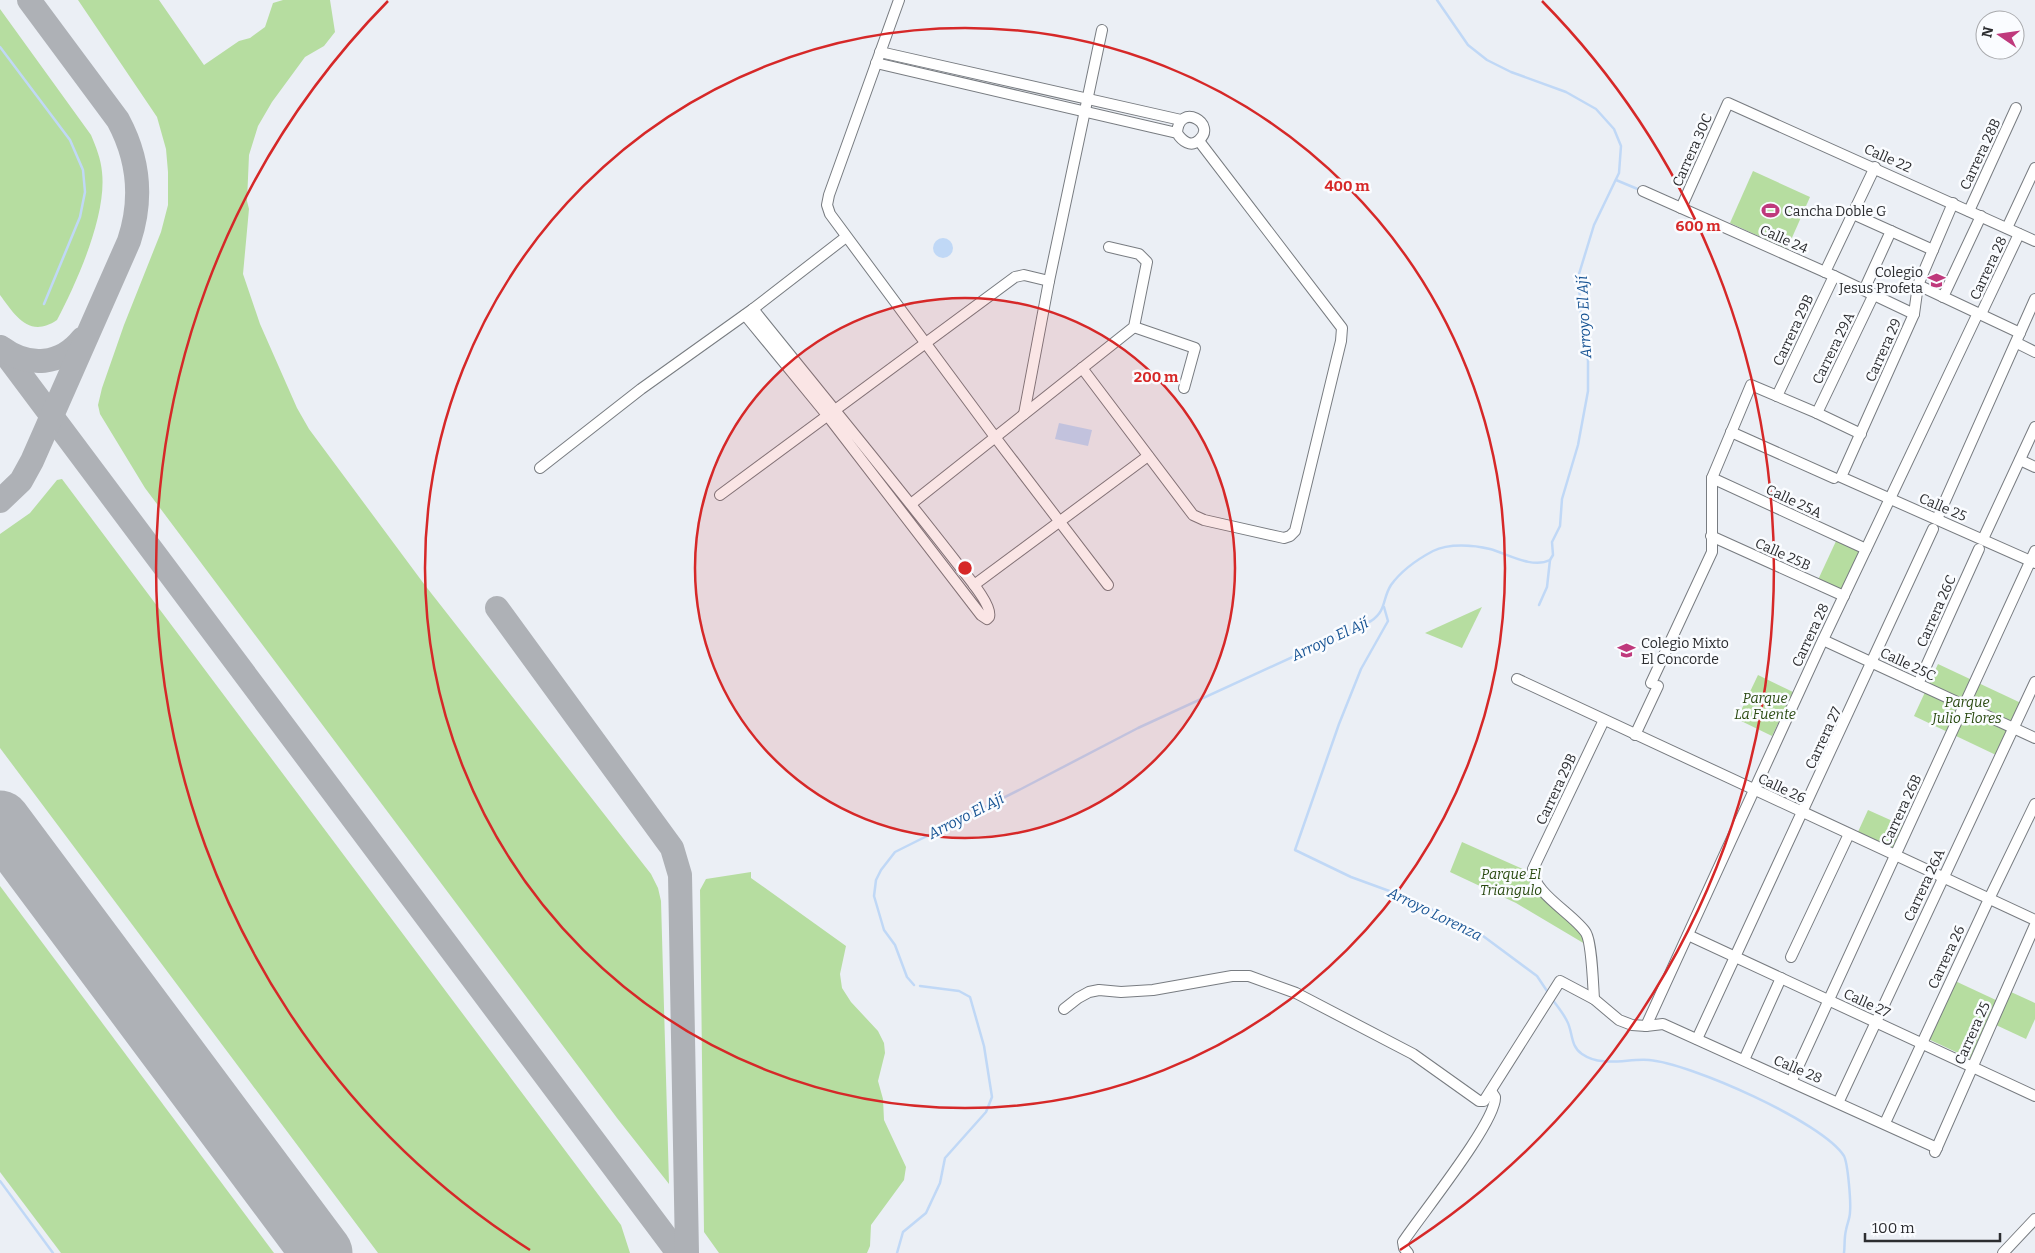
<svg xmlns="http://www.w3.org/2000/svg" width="2035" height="1253" font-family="Bitter,serif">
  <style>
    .green { fill: #b6dda0 }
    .water { fill: #c0d8f6 }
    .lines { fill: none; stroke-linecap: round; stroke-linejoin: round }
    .stream { stroke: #c0d8f6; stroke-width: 2.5 }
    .taxiway { stroke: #aeb1b6; stroke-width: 24 }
    .runway { stroke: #aeb1b6; stroke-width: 61 }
    .minor-casing { stroke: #787c81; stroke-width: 12 }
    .minor { stroke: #fff; stroke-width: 10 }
    .ring { fill: none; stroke: #d62828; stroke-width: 2.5 }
    .labels { text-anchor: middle; stroke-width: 5; stroke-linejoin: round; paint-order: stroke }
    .street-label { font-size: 14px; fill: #2c2d30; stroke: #fafcff }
    .poi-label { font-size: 14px; fill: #2c2d30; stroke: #fafcff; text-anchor: start }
    .park-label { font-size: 14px; font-style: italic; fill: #294910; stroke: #fafcff }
    .water-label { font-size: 15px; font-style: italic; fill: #185494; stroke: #fafcff }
    .centre { fill: #d62828; stroke: #fafcff; stroke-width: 2.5 }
    .ring-label { font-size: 15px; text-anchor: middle; font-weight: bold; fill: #d62828; stroke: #fafcff; stroke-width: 5; stroke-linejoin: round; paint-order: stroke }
  </style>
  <rect width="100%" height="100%" fill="#ebeff5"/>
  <g class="green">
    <path d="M78 0H159L204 65 239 41 250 38 265 27 273 3 283 0H330L335 32 324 46 305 57 272 102 258 126 249 155 247 201 249 209 243 274 260 324 297 408 309 429 424 584 651 874 658 888 661 901 669 1184 617 1118 145 488 100 414 98 405 102 388 124 325 161 232 168 205V172L166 149 157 117Z"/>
    <path d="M0 9 91 135C96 147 101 159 102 172 107 215 77 282 57 320 29 339 15 315 0 295Z"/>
    <path d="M1753 171 1810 197 1787 249 1730 223Z"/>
    <path d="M62 479 621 1225 630 1253H378L0 748V534L30 513 57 480Z"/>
    <path d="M1837 539 1863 551 1842 593 1817 582Z"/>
    <path d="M1482 607 1462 648 1425 633Z"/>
    <path d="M1938 664 2021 703 1996 755 1914 716Z"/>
    <path d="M1758 675 1793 692 1772 736 1737 719Z"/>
    <path d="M1868 810 1906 827 1894 852 1857 834Z"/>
    <path d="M1462 842 1525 870 1529 881 1577 929 1583 936 1585 944 1516 903 1450 872Z"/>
    <path d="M751 872V878L846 946 840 974 842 988 851 1002 878 1031 884 1043 885 1053 878 1081 883 1099 884 1120 906 1167 904 1180 871 1225 870 1246 867 1253H719L704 1232 700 890 706 879Z"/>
    <path d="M0 886 274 1253H61L0 1172Z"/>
    <path d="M1953 980 1998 1001 1971 1059 1926 1038Z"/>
    <path d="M2011 992 2035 1003V1019L2026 1039 1996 1025Z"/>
  </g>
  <g class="water">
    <circle cx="943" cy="248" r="10"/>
    <path d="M1059 423 1092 430 1088 446 1055 439Z"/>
  </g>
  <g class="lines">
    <g class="stream">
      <path d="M0 47 70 140 83 170 85 192 80 217 44 304"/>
      <path d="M1616 180 1640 190"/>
      <path d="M1539 605 1547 587 1550 560"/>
      <path d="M1384 607 1388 621 1361 669 1339 724 1295 850 1351 877 1403 896 1475 930 1537 976 1549 994"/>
      <path d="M914 985 907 977 895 945 884 930 874 896 876 880 881 870 895 852 1021 789 1138 728 1371 621C1387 610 1382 599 1391 585 1401 571 1418 559 1433 551 1449 543 1474 545 1490 549 1508 554 1532 569 1550 560L1553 555 1552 542 1560 526 1562 499 1578 445 1588 391V361L1580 306 1579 274 1594 225 1619 173 1621 146 1614 129 1596 109 1566 92 1511 72 1487 60 1468 45 1437 0"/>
      <path d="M1552 999C1557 1006 1563 1013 1567 1021 1573 1032 1570 1046 1582 1054 1602 1068 1628 1058 1649 1060 1689 1063 1823 1122 1844 1156 1848 1164 1851 1202 1850 1212 1850 1218 1847 1224 1846 1230 1844 1238 1845 1246 1844 1253"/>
      <path d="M0 1181 53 1253"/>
      <path d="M897 1253 903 1232 926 1213 940 1183 945 1158 986 1112 992 1097 984 1046 970 997 959 991 920 986"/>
    </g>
    <g class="taxiway">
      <path d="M0 347 678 1253"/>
      <path d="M2 348C29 368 61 365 82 339"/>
      <path d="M0 501 21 481 32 461 129 241C143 199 139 159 118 120L29 0"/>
      <path d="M497 608 672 848 680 875 687 1253"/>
    </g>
    <path class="runway" d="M0 821 322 1253"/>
    <defs>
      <g id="minor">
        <path d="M899 0 829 195 827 205 830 214 995 437 1108 585"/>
        <path d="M880 52 1181 120"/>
        <path d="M876 63 1177 133C1182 141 1191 148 1199 140 1218 124 1179 101 1177 133"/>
        <path d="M1643 191 1834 276 1914 314"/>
        <path d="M1953 203 1918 285 1914 314 1841 477 2035 563"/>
        <path d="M1681 208 1728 103 2035 241"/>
        <path d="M1969 211 2016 108"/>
        <path d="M1853 214 1933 250"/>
        <path d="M2007 228 2035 168"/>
        <path d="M1825 272 1875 167"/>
        <path d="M1918 285 2020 333"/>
        <path d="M1864 290 1891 231"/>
        <path d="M1943 297 1981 216"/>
        <path d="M1981 314 2019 234"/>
        <path d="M745 315 827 415 981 615 987 619 989 617C993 606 967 576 960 567 892 479 822 395 753 309"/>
        <path d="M1134 327 1195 348 1184 388"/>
        <path d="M2017 343 2035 352"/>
        <path d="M1082 368 1193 515 1204 520 1284 538 1290 536 1295 531 1341 341 1342 328 1199 141"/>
        <path d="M1777 396 1834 276"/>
        <path d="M1817 413 1874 294"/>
        <path d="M1024 414 1049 281 1102 30"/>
        <path d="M1731 432 1834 478"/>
        <path d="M2020 460 2035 467"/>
        <path d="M540 468 641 389 753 309 846 237"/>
        <path d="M1712 478 1866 549"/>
        <path d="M720 495 1015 277 1024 275 1049 281"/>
        <path d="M911 504 1134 327 1147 262 1139 254 1109 247"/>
        <path d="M1937 519 2035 299"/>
        <path d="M1711 536 1844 596"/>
        <path d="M1983 539 2035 427"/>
        <path d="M974 585 1148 456"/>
        <path d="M1823 640 2035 738"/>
        <path d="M1517 679 2035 920"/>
        <path d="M1651 683 1712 552V478L1751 385 1817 413 1861 434"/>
        <path d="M1918 684 1979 549"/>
        <path d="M1635 735 1658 686"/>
        <path d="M1688 935 2035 1096"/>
        <path d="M1791 957 1849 834"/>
        <path d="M1594 999C1593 985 1592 943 1586 933 1575 915 1531 892 1533 869L1604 720"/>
        <path d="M1064 1009 1078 998 1089 992 1099 990 1121 992 1153 990 1232 976H1249L1296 993 1413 1054 1479 1101H1484L1560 981 1594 999 1619 1020 1632 1025 1646 1026 1663 1024 1937 1148"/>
        <path d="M1646 1026 1821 644 1978 313"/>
        <path d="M1697 1039 1933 529"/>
        <path d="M1744 1060 1781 978"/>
        <path d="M1792 1080 2035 551"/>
        <path d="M1839 1101 2035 682"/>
        <path d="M1885 1123 1989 899 2035 804"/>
        <path d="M1935 1152 2035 925"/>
        <path d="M1408 1253 1404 1248 1403 1242C1420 1216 1497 1121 1495 1097L1491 1091"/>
        <path d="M2003 1253 2035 1219"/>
      </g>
    </defs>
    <use href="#minor" class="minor-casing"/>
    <use href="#minor" class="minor"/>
  </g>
  <circle cx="965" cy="568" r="270" fill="#d62828" fill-opacity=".12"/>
  <g class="ring">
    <circle cx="965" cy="568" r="270"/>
    <circle cx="965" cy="568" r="540"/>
    <path d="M530 1250A809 809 0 0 1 388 1M1542 1A809 809 0 0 1 1400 1250"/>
  </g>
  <defs>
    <symbol id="stadium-bare" viewBox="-9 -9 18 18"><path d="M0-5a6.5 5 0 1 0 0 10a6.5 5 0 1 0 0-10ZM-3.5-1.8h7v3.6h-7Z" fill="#bf397c" stroke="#fafcff" stroke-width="2.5" paint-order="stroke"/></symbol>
    <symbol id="school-bare" viewBox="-9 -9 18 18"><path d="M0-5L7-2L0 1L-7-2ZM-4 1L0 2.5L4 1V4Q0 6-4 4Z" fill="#bf397c" stroke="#fafcff" stroke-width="2.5" paint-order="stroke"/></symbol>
  </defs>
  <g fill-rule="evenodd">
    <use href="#stadium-bare" x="1758" y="198" width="25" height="25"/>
    <use href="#school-bare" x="1924" y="268" width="25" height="25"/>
    <use href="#school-bare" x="1614" y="638" width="25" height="25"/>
  </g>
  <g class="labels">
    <g class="street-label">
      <text transform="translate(1692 150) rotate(-66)" y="5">Carrera 30C</text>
      <text transform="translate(1980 154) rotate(-65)" y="5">Carrera 28B</text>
      <text transform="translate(1888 158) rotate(24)" y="5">Calle 22</text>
      <text transform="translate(1784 239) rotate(24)" y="5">Calle 24</text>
      <text transform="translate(1988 268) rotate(-65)" y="5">Carrera 28</text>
      <text transform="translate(1793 330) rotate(-65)" y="5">Carrera 29B</text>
      <text transform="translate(1833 348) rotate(-64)" y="5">Carrera 29A</text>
      <text transform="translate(1883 350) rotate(-66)" y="5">Carrera 29</text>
      <text transform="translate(1794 501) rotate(25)" y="5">Calle 25A</text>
      <text transform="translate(1943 507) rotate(23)" y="5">Calle 25</text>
      <text transform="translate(1783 554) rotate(24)" y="5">Calle 25B</text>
      <text transform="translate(1936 611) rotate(-66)" y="5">Carrera 26C</text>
      <text transform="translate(1810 635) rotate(-65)" y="5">Carrera 28</text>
      <text transform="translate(1908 664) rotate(25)" y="5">Calle 25C</text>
      <text transform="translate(1823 738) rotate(-65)" y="5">Carrera 27</text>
      <text transform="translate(1782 788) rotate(25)" y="5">Calle 26</text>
      <text transform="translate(1556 789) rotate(-65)" y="5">Carrera 29B</text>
      <text transform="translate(1901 810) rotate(-65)" y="5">Carrera 26B</text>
      <text transform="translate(1924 885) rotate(-65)" y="5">Carrera 26A</text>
      <text transform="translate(1946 957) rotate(-65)" y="5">Carrera 26</text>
      <text transform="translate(1867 1003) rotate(25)" y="5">Calle 27</text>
      <text transform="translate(1972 1033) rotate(-66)" y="5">Carrera 25</text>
      <text transform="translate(1798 1069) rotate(23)" y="5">Calle 28</text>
    </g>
    <g class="poi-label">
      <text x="1784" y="216">Cancha Doble G</text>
      <text x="1923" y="277" text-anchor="end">Colegio<tspan x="1923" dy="16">Jesus Profeta</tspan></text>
      <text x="1641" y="648">Colegio Mixto<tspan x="1641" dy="16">El Concorde</tspan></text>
    </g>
    <g class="park-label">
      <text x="1765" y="703">Parque<tspan x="1765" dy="16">La Fuente</tspan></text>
      <text x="1967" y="707">Parque<tspan x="1967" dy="16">Julio Flores</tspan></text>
      <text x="1511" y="879">Parque El<tspan x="1511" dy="16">Triangulo</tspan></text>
    </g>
    <g class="water-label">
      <text transform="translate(1584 317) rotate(-93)" y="5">Arroyo El Ají</text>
      <text transform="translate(1330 639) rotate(-25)" y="5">Arroyo El Ají</text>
      <text transform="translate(966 816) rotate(-27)" y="5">Arroyo El Ají</text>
      <text transform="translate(1435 914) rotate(26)" y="5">Arroyo Lorenza</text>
    </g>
  </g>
  <circle cx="965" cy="568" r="8" class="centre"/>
  <g class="ring-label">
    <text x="1347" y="191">400 m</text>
    <text x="1698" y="231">600 m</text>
    <text x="1156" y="382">200 m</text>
  </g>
  <g transform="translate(2000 35) rotate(283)"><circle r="24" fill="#fafcff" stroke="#a8a9ac"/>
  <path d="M0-4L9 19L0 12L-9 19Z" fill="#bf397c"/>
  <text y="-8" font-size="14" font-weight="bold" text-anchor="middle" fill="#2c2d30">N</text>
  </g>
  <path d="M1865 1233v8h135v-8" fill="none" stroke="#2c2d30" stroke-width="2.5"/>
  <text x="1872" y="1233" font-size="15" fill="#2c2d30" stroke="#fafcff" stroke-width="4" paint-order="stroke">100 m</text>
</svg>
